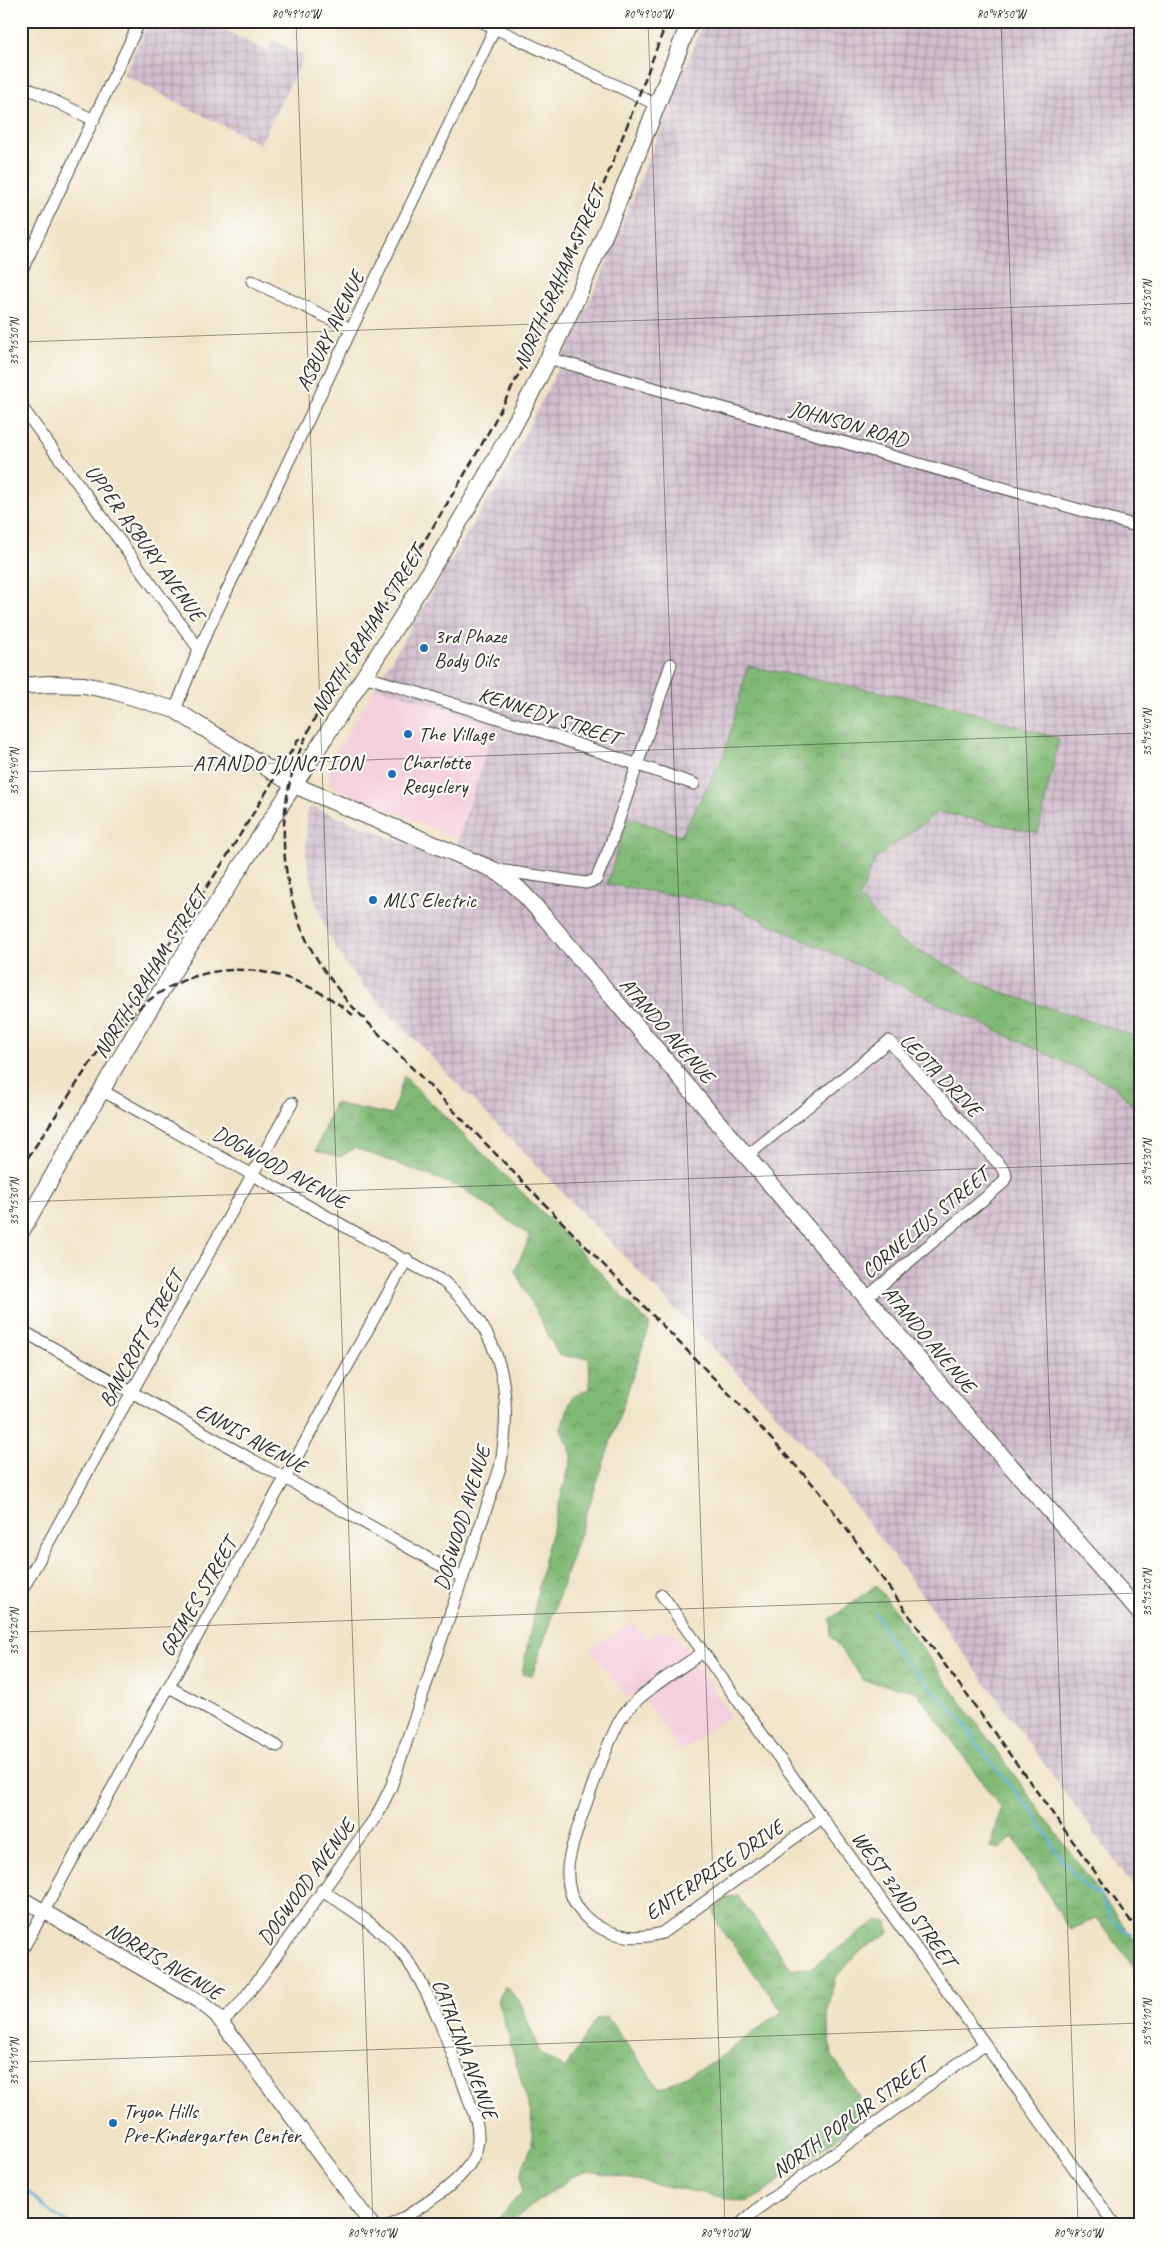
<svg xmlns="http://www.w3.org/2000/svg" width="1161" height="2246" font-family="Caveat,sans-serif">
  <style>
    .built { fill: #f4cfde }
    .industrial { fill: url(#industrial-grid) }
    .forest { fill: url(#forest-crowns); stroke: #567250 }
    .lines { fill: none; stroke-linecap: round; stroke-linejoin: round }
    .stream { stroke: #60b2db; stroke-width: 2.5 }
    .minor-casing { stroke: #494742; stroke-width: 13 }
    .tertiary-casing { stroke: #494742; stroke-width: 16 }
    .secondary-casing { stroke: #494742; stroke-width: 18 }
    .minor { stroke: #fff; stroke-width: 11 }
    .tertiary { stroke: #fff; stroke-width: 14 }
    .secondary { stroke: #fff; stroke-width: 16 }
    .rail { stroke: #2b2b2b; stroke-width: 2.5; stroke-dasharray: 8 4; stroke-linecap: butt }
    .ticks { fill: none; stroke: #2b2b2b; stroke-width: 1; stroke-opacity: 0.45 }
    .poi-dot { fill: #1f6fb2; stroke: #fdfcf7; stroke-width: 2 }
    .labels { text-anchor: middle; stroke-width: 4.5; stroke-linejoin: round; paint-order: stroke }
    .street-label { font-size: 21px; fill: #2b2b2b; stroke: #fdfcf7 }
    .poi-label { font-size: 21px; fill: #2b2b2b; stroke: #fdfcf7; text-anchor: start }
    .neighbourhood-label { font-size: 22px; letter-spacing: 1px; fill: #2b2b2b; stroke: #fdfcf7 }
    .neatline { fill: none; stroke: #2b2b2b; stroke-width: 2 }
    .ticks-label { font-size: 12px; text-anchor: middle; fill: #2b2b2b }
  </style>
  <defs>
    <pattern id="industrial-grid" width="8" height="8" patternUnits="userSpaceOnUse" patternTransform="scale(1.25)"><rect width="8" height="8" fill="#d0bdce"/><path d="M0 4h8M4 0v8" fill="none" stroke="#a99aa7"/></pattern>
    <pattern id="forest-crowns" width="20" height="18" patternUnits="userSpaceOnUse" patternTransform="scale(1.25)"><rect width="20" height="18" fill="#80b976"/><path d="M2 6a3 3 0 1 1 6 0M12 15a3 3 0 1 1 6 0" fill="none" stroke="#699761"/></pattern>
  </defs>
  <rect width="100%" height="100%" fill="#fdfcf7"/>
  <filter id="ink" filterUnits="userSpaceOnUse"><feTurbulence type="fractalNoise" baseFrequency=".02" numOctaves="2"/><feDisplacementMap in="SourceGraphic" scale="10" xChannelSelector="R" yChannelSelector="G"/><feConvolveMatrix kernelMatrix="1 2 1 2 8 2 1 2 1" color-interpolation-filters="sRGB"/></filter>
  <filter id="wash" filterUnits="userSpaceOnUse"><feTurbulence type="fractalNoise" baseFrequency=".0096" numOctaves="4" result="noise"/><feDisplacementMap in="SourceGraphic" scale="20" xChannelSelector="R" yChannelSelector="G"/><feGaussianBlur stdDeviation="1.12" result="paint"/><feColorMatrix in="noise" values="0 0 0 0 0 0 0 0 0 0 0 0 0 0 0 0 0 1.4 0 .05"/><feComposite in="paint" operator="in"/></filter>
  <g filter="url(#wash)">
    <rect width="100%" height="100%" fill="#f0e3c6"/>
    <g class="built">
      <path d="M376 686 495 725 458 840 365 799 363 801 340 791 330 783 328 769 330 763Z"/>
      <path d="M632 1622 647 1640 661 1630 675 1635 730 1715 680 1752 639 1691 627 1698 590 1649Z"/>
    </g>
    <g class="industrial">
      <path d="M150 21H206L267 51 273 40 304 56 260 144 123 75Z"/>
      <path d="M704 21H1140V1896L903 1569 828 1471 755 1392 366 989 346 965 327 933 314 896 306 856 307 808H315L451 861 495 725 376 686 490 495H494L556 372 600 279Z"/>
    </g>
    <g class="forest">
      <path d="M748 666 952 706 1059 739 1038 833 938 812 875 859 859 898 901 942 996 990 1140 1038V1114L1115 1086 730 905 607 884 628 817 681 836 724 755Z"/>
      <path d="M404 1076 550 1220 650 1325 532 1676 522 1674 544 1560 572 1456 561 1428 572 1397 590 1388 589 1358 559 1356 515 1271 530 1236 462 1188 355 1148 340 1157 316 1150 334 1103 392 1115Z"/>
      <path d="M876 1585 1140 1948V1975L1097 1918 1070 1930 1013 1837 1000 1849 991 1847 1001 1808 916 1691 864 1681 831 1636 830 1619Z"/>
      <path d="M738 1896 791 1968 809 1969 878 1920 887 1922 889 1932 858 1953 835 1978 827 2016 832 2056 859 2096 853 2126 759 2196 747 2202 589 2171 574 2176 505 2225H493L522 2192 521 2172 532 2145V2118L498 2000 505 1986 520 2001 540 2053 565 2069 596 2019 607 2017 660 2089 712 2063 782 2011 717 1923 714 1911 727 1897Z"/>
    </g>
    <g class="lines">
      <g class="stream">
        <path d="M875 1612 896 1651 959 1716 989 1761 1032 1811 1063 1862 1087 1888 1100 1895 1112 1920 1132 1935"/>
        <path d="M21 2185 48 2210 70 2225"/>
      </g>
    </g>
  </g>
  <g filter="url(#ink)">
    <g class="lines">
      <defs>
        <g id="minor">
          <path d="M480 21 657 105"/>
          <path d="M21 85 94 120"/>
          <path d="M21 272 140 21"/>
          <path d="M252 281 351 329"/>
          <path d="M548 358 1140 527"/>
          <path d="M21 406 199 649 175 710"/>
          <path d="M199 649 495 28"/>
          <path d="M364 676 530 728 694 784"/>
          <path d="M498 870 586 883 596 880 610 846 671 664"/>
          <path d="M101 1090 444 1282C504 1334 514 1393 500 1468L391 1787 377 1815 263 1974 238 2006 222 2022"/>
          <path d="M747 1156 889 1041 1005 1171 1006 1177 1003 1183 867 1297"/>
          <path d="M21 1330 463 1578"/>
          <path d="M21 1592 292 1103"/>
          <path d="M662 1595 1115 2225"/>
          <path d="M702 1653C679 1669 641 1692 624 1714 611 1730 569 1846 568 1867 564 1921 616 1947 662 1933L822 1818"/>
          <path d="M169 1687 277 1746"/>
          <path d="M322 1890C348 1908 379 1926 400 1951 433 1990 458 2070 476 2120 479 2132 479 2146 473 2158 461 2184 416 2210 392 2225"/>
          <path d="M21 1952 407 1259"/>
          <path d="M739 2225 760 2207 985 2044"/>
        </g>
        <path id="tertiary" d="M21 1898 200 2002 216 2015 372 2225"/>
        <g id="secondary">
          <path d="M21 686 50 684 84 685 113 691 175 710 294 785 494 870C516 883 530 901 547 920L957 1405 1140 1613"/>
          <path d="M21 1232C67 1151 112 1069 161 991 284 794 420 605 528 399 591 277 640 149 690 21"/>
        </g>
      </defs>
      <use href="#minor" class="minor-casing"/>
      <use href="#tertiary" class="tertiary-casing"/>
      <use href="#secondary" class="secondary-casing"/>
      <use href="#minor" class="minor"/>
      <use href="#tertiary" class="tertiary"/>
      <use href="#secondary" class="secondary"/>
      <g class="rail">
        <path d="M667 21C612 167 555 314 478 451 443 512 405 572 368 633 338 680 303 727 290 782 277 835 285 899 310 947 320 966 334 984 347 1001L739 1404 819 1491 1140 1934"/>
        <path d="M121 1026C187 952 278 954 353 1015"/>
        <path d="M21 1168 224 861 300 737"/>
      </g>
    </g>
  </g>
  <path class="ticks" d="M296 21 373 2225M648 21 725 2225M1001 21 1078 2225M21 342 1140 303M21 772 1140 733M21 1202 1140 1163M21 1632 1140 1593M21 2062 1140 2023"/>
  <g class="poi-dot">
    <circle cx="424" cy="648" r="5"/>
    <circle cx="408" cy="734" r="5"/>
    <circle cx="392" cy="774" r="5"/>
    <circle cx="373" cy="900" r="5"/>
    <circle cx="113" cy="2123" r="5"/>
  </g>
  <g class="labels">
    <g class="street-label">
      <text transform="translate(559 278) rotate(-66)" y="7">NORTH GRAHAM STREET</text>
      <text transform="translate(330 331) rotate(-64)" y="7">ASBURY AVENUE</text>
      <text transform="translate(849 424) rotate(16)" y="7">JOHNSON ROAD</text>
      <text transform="translate(145 543) rotate(54)" y="7">UPPER ASBURY AVENUE</text>
      <text transform="translate(367 631) rotate(-58)" y="7">NORTH GRAHAM STREET</text>
      <text transform="translate(549 716) rotate(18)" y="7">KENNEDY STREET</text>
      <text transform="translate(150 973) rotate(-58)" y="7">NORTH GRAHAM STREET</text>
      <text transform="translate(667 1030) rotate(49)" y="7">ATANDO AVENUE</text>
      <text transform="translate(941 1075) rotate(46)" y="7">LEOTA DRIVE</text>
      <text transform="translate(280 1167) rotate(29)" y="7">DOGWOOD AVENUE</text>
      <text transform="translate(925 1223) rotate(-40)" y="7">CORNELIUS STREET</text>
      <text transform="translate(141 1339) rotate(-61)" y="7">BANCROFT STREET</text>
      <text transform="translate(929 1339) rotate(50)" y="7">ATANDO AVENUE</text>
      <text transform="translate(251 1438) rotate(29)" y="7">ENNIS AVENUE</text>
      <text transform="translate(462 1518) rotate(-73)" y="7">DOGWOOD AVENUE</text>
      <text transform="translate(198 1597) rotate(-60)" y="7">GRIMES STREET</text>
      <text transform="translate(714 1870) rotate(-34)" y="7">ENTERPRISE DRIVE</text>
      <text transform="translate(306 1882) rotate(-54)" y="7">DOGWOOD AVENUE</text>
      <text transform="translate(904 1899) rotate(54)" y="7">WEST 32ND STREET</text>
      <text transform="translate(164 1961) rotate(31)" y="7">NORRIS AVENUE</text>
      <text transform="translate(465 2049) rotate(69)" y="7">CATALINA AVENUE</text>
      <text transform="translate(850 2118) rotate(-36)" y="7">NORTH POPLAR STREET</text>
    </g>
    <g class="poi-label">
      <text x="434" y="643">3rd Phaze<tspan x="434" dy="24">Body Oils</tspan></text>
      <text x="418" y="741">The Village</text>
      <text x="402" y="769">Charlotte<tspan x="402" dy="24">Recyclery</tspan></text>
      <text x="383" y="907">MLS Electric</text>
      <text x="123" y="2118">Tryon Hills<tspan x="123" dy="24">Pre-Kindergarten Center</tspan></text>
    </g>
    <g class="neighbourhood-label">
      <text x="278" y="770">ATANDO JUNCTION</text>
    </g>
  </g>
  <rect width="1161" height="2246" fill="none" stroke="#fdfcf7" stroke-width="55"/>
  <rect x="28" y="28" width="1106" height="2190" class="neatline"/>
  <g class="ticks-label">
    <text x="296" y="18">80°49'10"W</text>
    <text x="648" y="18">80°49'00"W</text>
    <text x="1001" y="18">80°48'50"W</text>
    <text transform="translate(1147 304) rotate(-90)" y="4">35°15'50"N</text>
    <text transform="translate(14 342) rotate(-90)" y="4">35°15'50"N</text>
    <text transform="translate(1147 733) rotate(-90)" y="4">35°15'40"N</text>
    <text transform="translate(14 772) rotate(-90)" y="4">35°15'40"N</text>
    <text transform="translate(1147 1163) rotate(-90)" y="4">35°15'30"N</text>
    <text transform="translate(14 1202) rotate(-90)" y="4">35°15'30"N</text>
    <text transform="translate(1147 1593) rotate(-90)" y="4">35°15'20"N</text>
    <text transform="translate(14 1632) rotate(-90)" y="4">35°15'20"N</text>
    <text transform="translate(1147 2023) rotate(-90)" y="4">35°15'10"N</text>
    <text transform="translate(14 2062) rotate(-90)" y="4">35°15'10"N</text>
    <text x="372" y="2237">80°49'10"W</text>
    <text x="725" y="2237">80°49'00"W</text>
    <text x="1078" y="2237">80°48'50"W</text>
  </g>
</svg>
